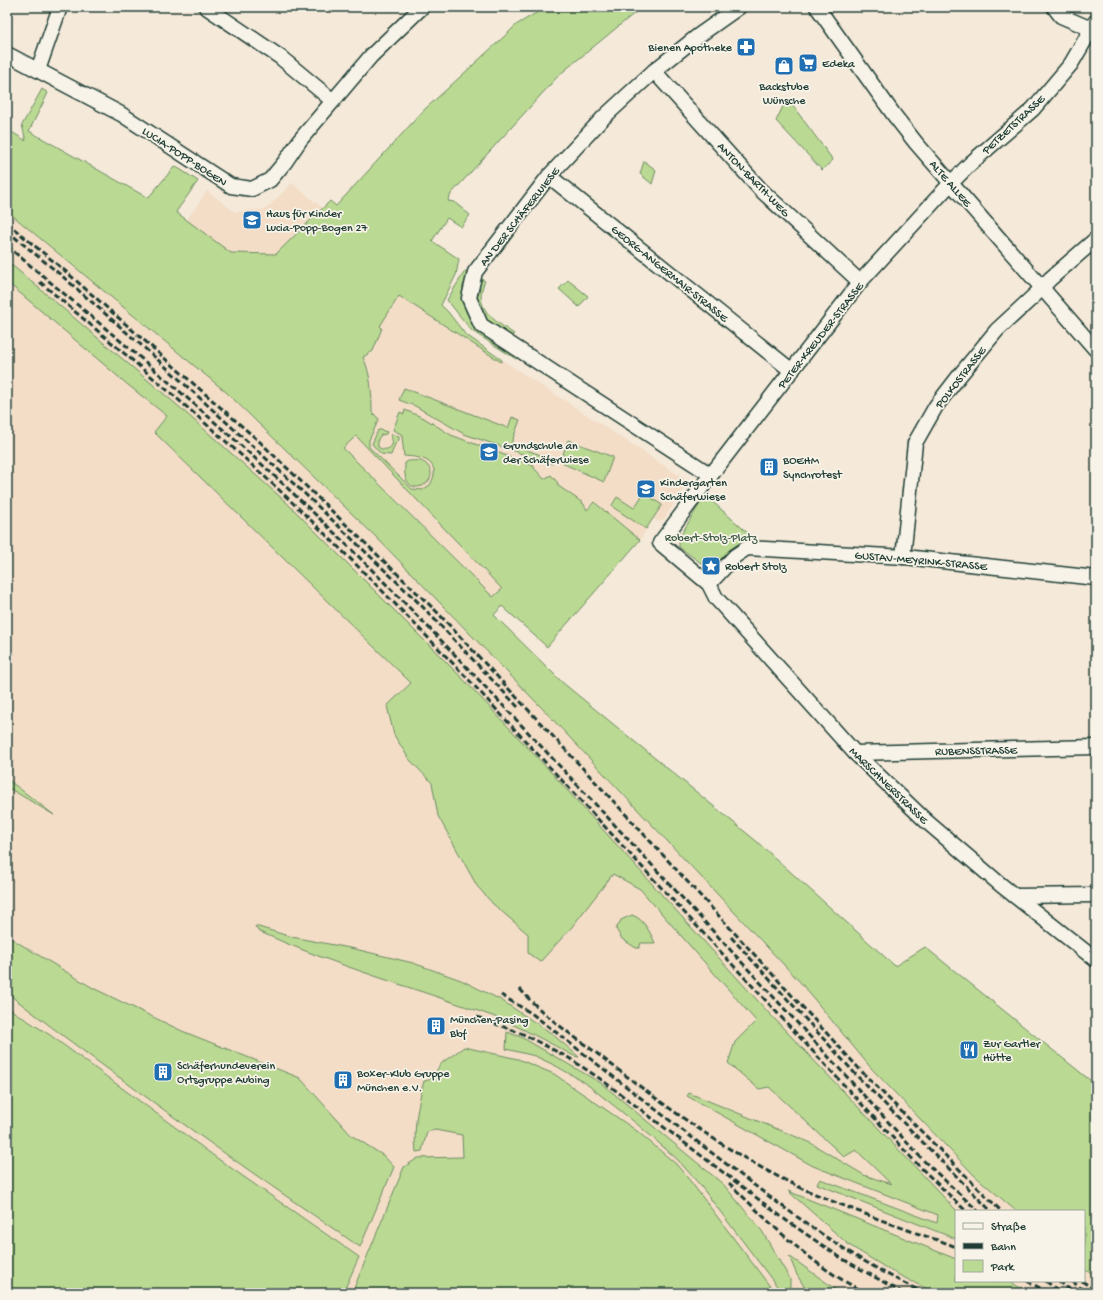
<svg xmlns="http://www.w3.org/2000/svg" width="1103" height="1300" font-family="'Gochi Hand',sans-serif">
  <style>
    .built { fill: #f3ddc7 }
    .green { fill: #bad992; stroke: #6c8b63; fill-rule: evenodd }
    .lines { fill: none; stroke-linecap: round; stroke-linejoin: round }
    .minor-casing { stroke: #1f3d34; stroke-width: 17 }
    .minor { stroke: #f7f3e8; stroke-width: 14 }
    .rail { stroke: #1f3d34; stroke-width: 3; stroke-dasharray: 6 3; stroke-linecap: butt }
    .labels { text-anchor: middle; stroke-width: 3.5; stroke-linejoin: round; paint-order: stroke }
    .poi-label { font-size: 12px; fill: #1f3d34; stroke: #f7f3e8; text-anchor: start }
    .street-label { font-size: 12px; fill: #1f3d34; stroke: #f7f3e8 }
    .park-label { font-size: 12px; fill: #3e5c47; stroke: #f7f3e8 }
  </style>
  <rect width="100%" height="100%" fill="#f5e9d9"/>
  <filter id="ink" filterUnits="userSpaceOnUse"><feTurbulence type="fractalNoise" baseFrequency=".025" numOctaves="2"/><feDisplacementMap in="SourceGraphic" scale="8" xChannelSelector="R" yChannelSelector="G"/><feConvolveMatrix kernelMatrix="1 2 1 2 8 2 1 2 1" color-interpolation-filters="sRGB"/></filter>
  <g filter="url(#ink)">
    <g class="built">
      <path d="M292 183 325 210 277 262 238 268 181 228 207 191 235 212 266 209Z"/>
      <path d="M7 211 226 392 378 539 540 706 800 982 871 1068 974 1175 1016 1211H956V1281H1084V1269L1096 1277V1293H343L359 1257 221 1161 50 1035 14 1012 7 1006Z"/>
      <path d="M396 291 688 481 664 519 659 522 653 519 640 540 594 502 502 606 337 442 334 393Z"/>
    </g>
    <g class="green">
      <path d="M546 7H642L559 75 451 194 448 201 454 202 470 215 461 227 447 218 432 241 459 259 456 275 441 305 448 312 465 334 502 360 501 362 399 296 380 326 382 328 373 351 363 357C371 374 372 394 372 412L379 419 369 440V447L412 489 422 490 430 485C432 481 435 475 434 470 431 457 414 457 404 456L402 436 401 434 393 430 400 412 404 414 405 410 424 418 451 435 534 466V468L544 479 551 475 558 483 557 485 583 503 587 510 594 502 640 540 547 647 502 606 494 615 563 683 755 840 895 966 925 947 1096 1085V1277L1084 1269V1211H1016L974 1175 871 1068 800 982 540 706 378 539 226 392 7 211V129L26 141 22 125 42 89 48 93 29 131 148 198 175 166 198 181 176 212 231 253 276 254 330 201 336 206 424 110 508 33 516 25ZM356 436 502 589 493 597 343 448Z"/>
      <path d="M787 98 833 160 822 170 776 121Z"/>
      <path d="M644 161 656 170 652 184 640 174Z"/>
      <path d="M7 261 177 405 286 502 465 681 549 770 767 1011 957 1211 956 1239 817 1184 820 1179 937 1223 938 1215 813 1166 687 1096 689 1093 809 1142 864 1175 891 1184 856 1150 844 1157 769 1087 759 1089 728 1063 735 1042 756 1021 640 889 613 874 571 928 540 962 528 953V934L493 904 477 886 438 816 432 783 409 759 394 735 387 706 411 683 154 432 167 416 128 385 7 282Z"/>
      <path d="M465 271 469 272 463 286V296L468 314 476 327 518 356 516 359 472 331 447 300Z"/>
      <path d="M478 277 485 281C472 308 494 320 514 334L511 337 487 321 475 298Z"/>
      <path d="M568 280 588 296 579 307 559 289Z"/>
      <path d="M404 388 508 428 512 417 520 420 511 444 554 460 552 464 464 434 415 406 399 400Z"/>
      <path d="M378 430H381L387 432 386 434 381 435 378 439V447C387 453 396 446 391 437L392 434 399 437V440L395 444 391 455 381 454 372 444Z"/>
      <path d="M568 440 613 457 604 482 564 464 563 454Z"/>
      <path d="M408 461C412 461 417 460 421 461 423 462 427 464 428 466 440 481 413 497 406 479 404 474 405 468 405 463Z"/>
      <path d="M644 493 662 505 646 529 614 508 612 505 617 497 634 508Z"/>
      <path d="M705 495 750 535V542L717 565 708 568 679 547V538Z"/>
      <path d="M7 779 54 815 7 787Z"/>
      <path d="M632 915C644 919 650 932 655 943H641L639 948H636L622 939 616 929 621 920Z"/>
      <path d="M255 926 292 937 355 949 413 963 461 980 501 1000 551 1033 579 1057 574 1056C548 1042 522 1028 495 1017 416 988 334 966 258 931Z"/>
      <path d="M7 936 93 988 182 1031 300 1078 351 1135 384 1156 394 1167 360 1247C240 1165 122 1082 7 993Z"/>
      <path d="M7 1006 14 1012 50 1035 221 1161 359 1257 343 1293H7Z"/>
      <path d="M507 1032 521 1037 601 1083 723 1184 762 1231 790 1279V1293H783L776 1285 700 1185 677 1159 637 1124 584 1082 556 1066 535 1056 506 1049Z"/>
      <path d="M464 1047 518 1059 554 1074 637 1131 676 1164 691 1182 775 1293H352L404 1167 418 1158 463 1157 462 1135 435 1130 427 1132 422 1151 416 1152C413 1128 418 1104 424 1081 434 1081 436 1068 443 1062 450 1057 457 1052 464 1047Z"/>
      <path d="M788 1191 956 1259V1281H1007L1031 1293H935L891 1271 849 1245Z"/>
      <path d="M789 1256 841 1293H808L797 1275Z"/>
    </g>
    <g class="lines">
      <defs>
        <g id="minor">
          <path d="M206 7 280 57 333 101"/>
          <path d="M817 7 894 115 916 143 1096 350"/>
          <path d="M1054 7 1061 16 1096 31"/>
          <path d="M1096 21 1071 64 1033 109 971 163 951 183 860 282 711 475 660 543 709 584 716 598 855 753 926 821 1001 885 1096 960"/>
          <path d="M7 54 121 114 231 186 252 189 270 180 285 162 300 140 371 56 422 7"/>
          <path d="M38 70 60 7"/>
          <path d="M654 71 761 190 860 282"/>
          <path d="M549 176 792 371"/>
          <path d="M711 475 481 325 469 298 475 272 549 176 604 117 654 71 698 36 739 7"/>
          <path d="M903 557 915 443 936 406 960 375 997 330 1036 294 1050 279 1096 239"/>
          <path d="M709 584 735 556 747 548 905 557 1096 578"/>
          <path d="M855 753 1096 747"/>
          <path d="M1015 896 1096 895"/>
        </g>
      </defs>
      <use href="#minor" class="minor-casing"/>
      <use href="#minor" class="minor"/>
      <g class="rail">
        <path d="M7 223 64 270 260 442 437 612 617 805 865 1075 1001 1211"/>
        <path d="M7 231 61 275 157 359 304 493 419 603 518 707"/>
        <path d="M7 246C105 328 205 410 298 498 386 581 470 670 553 759 678 892 801 1027 924 1161L978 1211"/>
        <path d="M40 282C126 355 213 427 295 505 355 562 412 621 469 680L919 1166 966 1211"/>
        <path d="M731 937 860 1079 991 1211"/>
        <path d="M520 989C542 1015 572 1035 599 1055 661 1103 724 1151 795 1185 832 1202 870 1216 908 1230 924 1236 940 1240 956 1247"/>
        <path d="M501 995 531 1013C596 1063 660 1113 725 1163 788 1211 852 1260 925 1293"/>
        <path d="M477 1017 523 1034 569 1058 602 1080 787 1221 841 1258 903 1293"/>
        <path d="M729 1183C771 1224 813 1268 867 1293"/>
        <path d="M1027 1281 1049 1293"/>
        <path d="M1046 1281 1061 1293"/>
        <path d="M1059 1281 1074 1293"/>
        <path d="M1072 1281 1087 1293"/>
        <path d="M1082 1281 1096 1291"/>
      </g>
    </g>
  </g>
  <defs>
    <symbol id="pharmacy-square" viewBox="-11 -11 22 22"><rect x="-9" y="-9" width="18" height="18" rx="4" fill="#1f6fb2" stroke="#f7f3e8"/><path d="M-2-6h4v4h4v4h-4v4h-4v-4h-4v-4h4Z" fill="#fff"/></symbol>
    <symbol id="supermarket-square" viewBox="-11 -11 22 22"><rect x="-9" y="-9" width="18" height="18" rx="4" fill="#1f6fb2" stroke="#f7f3e8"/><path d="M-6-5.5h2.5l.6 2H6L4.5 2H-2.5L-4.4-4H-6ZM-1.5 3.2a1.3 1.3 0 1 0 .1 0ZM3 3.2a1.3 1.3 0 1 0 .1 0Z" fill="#fff"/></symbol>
    <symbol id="shop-square" viewBox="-11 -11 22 22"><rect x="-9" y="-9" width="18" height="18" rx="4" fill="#1f6fb2" stroke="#f7f3e8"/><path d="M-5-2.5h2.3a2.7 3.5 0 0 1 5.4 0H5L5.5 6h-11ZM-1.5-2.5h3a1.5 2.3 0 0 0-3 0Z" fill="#fff"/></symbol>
    <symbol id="school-square" viewBox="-11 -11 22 22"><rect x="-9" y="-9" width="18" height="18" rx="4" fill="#1f6fb2" stroke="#f7f3e8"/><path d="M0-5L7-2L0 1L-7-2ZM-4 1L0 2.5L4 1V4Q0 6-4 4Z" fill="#fff"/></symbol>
    <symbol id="building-square" viewBox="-11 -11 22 22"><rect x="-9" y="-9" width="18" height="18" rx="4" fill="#1f6fb2" stroke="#f7f3e8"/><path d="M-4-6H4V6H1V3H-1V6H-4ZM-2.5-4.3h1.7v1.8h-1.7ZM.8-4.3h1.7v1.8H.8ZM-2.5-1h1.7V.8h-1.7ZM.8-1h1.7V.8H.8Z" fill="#fff"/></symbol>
    <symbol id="sight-square" viewBox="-11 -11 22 22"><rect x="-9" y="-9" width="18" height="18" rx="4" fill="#1f6fb2" stroke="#f7f3e8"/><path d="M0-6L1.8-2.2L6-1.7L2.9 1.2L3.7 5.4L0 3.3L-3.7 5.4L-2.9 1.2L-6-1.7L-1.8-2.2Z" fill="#fff"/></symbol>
    <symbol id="restaurant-square" viewBox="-11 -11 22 22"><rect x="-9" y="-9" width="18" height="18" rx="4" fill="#1f6fb2" stroke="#f7f3e8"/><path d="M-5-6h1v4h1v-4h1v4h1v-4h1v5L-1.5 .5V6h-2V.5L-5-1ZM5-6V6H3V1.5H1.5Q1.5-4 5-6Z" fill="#fff"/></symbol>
  </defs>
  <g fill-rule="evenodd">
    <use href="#pharmacy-square" x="735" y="36" width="22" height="22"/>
    <use href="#supermarket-square" x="797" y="52" width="22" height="22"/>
    <use href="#shop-square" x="773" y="55" width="22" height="22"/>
    <use href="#school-square" x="241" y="209" width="22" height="22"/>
    <use href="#school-square" x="478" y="441" width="22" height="22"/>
    <use href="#building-square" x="758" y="456" width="22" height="22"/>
    <use href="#school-square" x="635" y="478" width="22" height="22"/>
    <use href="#sight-square" x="700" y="555" width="22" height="22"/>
    <use href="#building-square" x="425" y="1015" width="22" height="22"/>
    <use href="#restaurant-square" x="958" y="1039" width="22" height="22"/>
    <use href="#building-square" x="152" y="1061" width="22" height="22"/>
    <use href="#building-square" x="332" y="1069" width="22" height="22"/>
  </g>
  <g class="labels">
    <g class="poi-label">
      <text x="732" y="51" text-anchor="end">Bienen Apotheke</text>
      <text x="822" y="67">Edeka</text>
      <text x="784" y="90" text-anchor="middle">Backstube<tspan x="784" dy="14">Wünsche</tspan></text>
      <text x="266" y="217">Haus für Kinder<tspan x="266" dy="14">Lucia-Popp-Bogen 27</tspan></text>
      <text x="503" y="449">Grundschule an<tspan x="503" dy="14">der Schäferwiese</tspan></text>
      <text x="783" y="464">BOEHM<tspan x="783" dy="14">Synchrotest</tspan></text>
      <text x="660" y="486">Kindergarten<tspan x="660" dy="14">Schäferwiese</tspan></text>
      <text x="725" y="570">Robert Stolz</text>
      <text x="450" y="1023">München-Pasing<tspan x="450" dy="14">Bbf</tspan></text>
      <text x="983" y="1047">Zur Gartler<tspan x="983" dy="14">Hütte</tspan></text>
      <text x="177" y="1069">Schäferhundeverein<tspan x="177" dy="14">Ortsgruppe Aubing</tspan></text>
      <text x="357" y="1077">Boxer-Klub Gruppe<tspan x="357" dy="14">München e.V.</tspan></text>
    </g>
    <g class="street-label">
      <text transform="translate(1013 124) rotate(-43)" y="4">PETZETSTRASSE</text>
      <text transform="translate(185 156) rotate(33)" y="4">LUCIA-POPP-BOGEN</text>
      <text transform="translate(754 179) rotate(46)" y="4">ANTON-BARTH-WEG</text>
      <text transform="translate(951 183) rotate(49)" y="4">ALTE ALLEE</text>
      <text transform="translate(519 216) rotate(-52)" y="4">AN DER SCHÄFERWIESE</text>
      <text transform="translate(670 273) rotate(39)" y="4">GEORG-ANGERMAIR-STRASSE</text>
      <text transform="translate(820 335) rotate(-52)" y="4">PETER-KREUDER-STRASSE</text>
      <text transform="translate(960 377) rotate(-52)" y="4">POLKOSTRASSE</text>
      <text transform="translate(921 560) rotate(5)" y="4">GUSTAV-MEYRINK-STRASSE</text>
      <text transform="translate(976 750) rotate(-1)" y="4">RUBENSSTRASSE</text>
      <text transform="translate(889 785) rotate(44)" y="4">MARSCHNERSTRASSE</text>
    </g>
    <g class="park-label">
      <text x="711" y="541">Robert-Stolz-Platz</text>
    </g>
  </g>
  <rect width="1103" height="1300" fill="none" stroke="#f7f3e8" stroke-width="24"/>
  <rect x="12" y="12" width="1079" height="1276" fill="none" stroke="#1f3d34" stroke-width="1.5" filter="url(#ink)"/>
  <rect x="955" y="1210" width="130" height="72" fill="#f7f3e8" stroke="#a1aaa0"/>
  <rect x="963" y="1223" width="20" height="6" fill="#f7f3e8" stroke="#a1aaa0"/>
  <text x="991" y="1230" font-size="12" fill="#1f3d34">Straße</text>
  <rect x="963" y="1243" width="20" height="6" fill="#1f3d34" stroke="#a1aaa0"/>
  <text x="991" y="1250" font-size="12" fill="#1f3d34">Bahn</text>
  <rect x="963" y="1260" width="20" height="12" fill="#bad992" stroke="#a1aaa0"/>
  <text x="991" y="1270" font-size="12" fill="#1f3d34">Park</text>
</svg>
